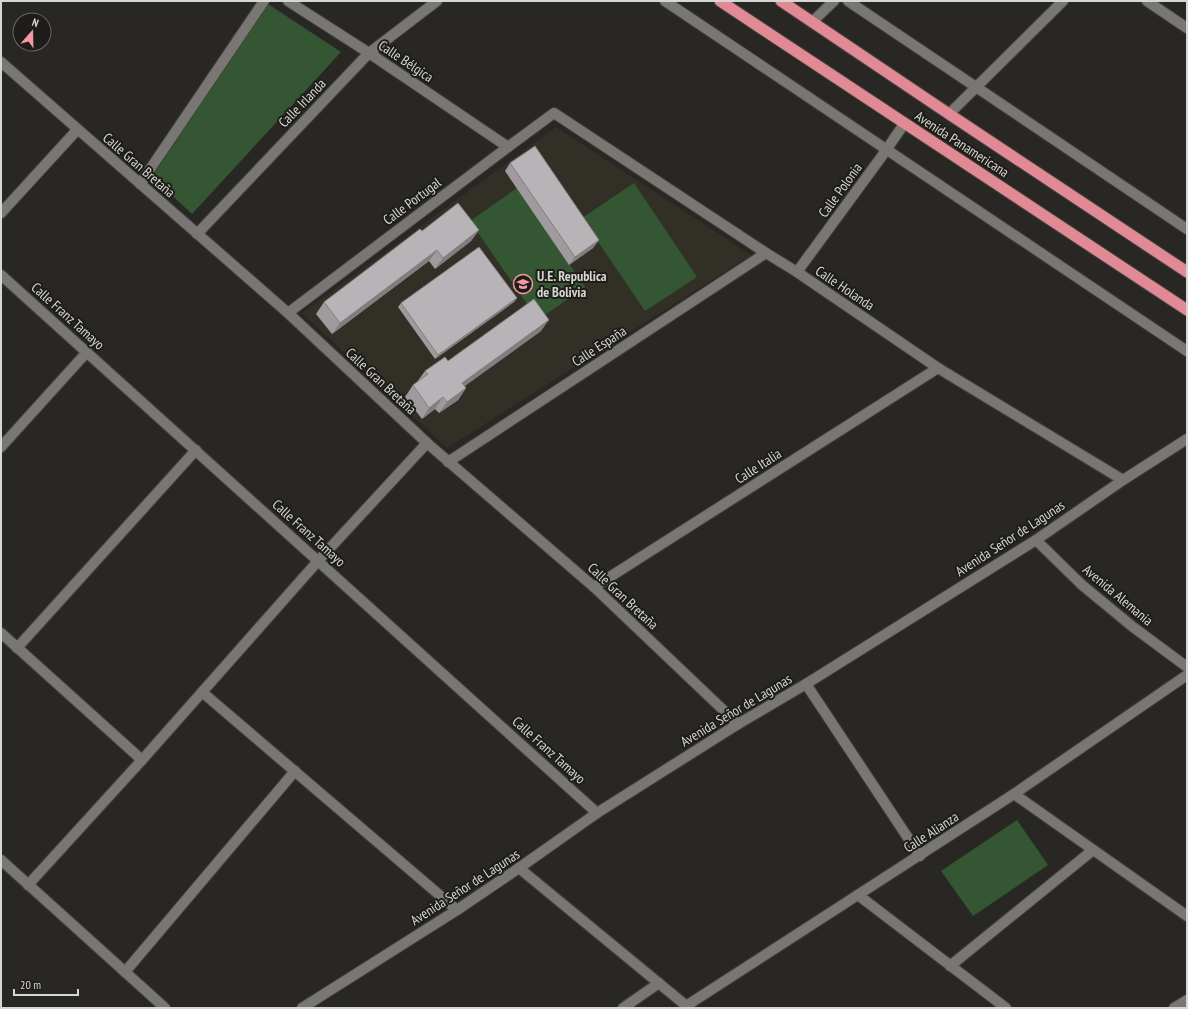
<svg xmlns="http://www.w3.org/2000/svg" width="1188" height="1009" font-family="'PT Sans Narrow',sans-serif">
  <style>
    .built { fill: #323026 }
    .green { fill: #345632 }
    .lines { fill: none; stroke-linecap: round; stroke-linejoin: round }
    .minor-casing { stroke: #444340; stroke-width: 12 }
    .tertiary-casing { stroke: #444340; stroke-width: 12 }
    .trunk-casing { stroke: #444340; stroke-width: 13 }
    .minor { stroke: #787773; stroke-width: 10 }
    .tertiary { stroke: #787773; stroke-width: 10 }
    .trunk { stroke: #e18a96; stroke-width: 11 }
    .wall { fill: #9e9a9d }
    .shaded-wall { fill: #817d80 }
    .building { fill: #b8b3b7; stroke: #817d80 }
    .labels { text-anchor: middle; stroke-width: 4; stroke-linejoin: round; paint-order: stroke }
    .street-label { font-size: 14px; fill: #d6d6d3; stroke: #1e1d1a }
    .poi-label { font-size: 14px; font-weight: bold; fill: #d6d6d3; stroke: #1e1d1a; text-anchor: start }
  </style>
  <rect width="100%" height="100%" fill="#282723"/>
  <path class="built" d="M556 127 751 255 447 448 302 313Z"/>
  <g class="green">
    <path d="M268 4 341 52 192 214 152 177Z"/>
    <path d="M634 183 697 277 645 311 582 218Z"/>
    <path d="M517 188 585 287 538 320 470 221Z"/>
    <path d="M1017 820 1048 865 973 916 941 871Z"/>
  </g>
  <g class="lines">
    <defs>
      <g id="minor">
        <path d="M288 1 369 53 508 147"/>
        <path d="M665 1 1187 351"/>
        <path d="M848 1 1187 229"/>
        <path d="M1147 1 1187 28"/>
        <path d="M812 22 834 1"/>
        <path d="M1 62 288 313 427 443 594 587 738 724"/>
        <path d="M949 114 1063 1"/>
        <path d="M140 184 264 1"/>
        <path d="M1 213 77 130"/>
        <path d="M197 234 369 53 437 1"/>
        <path d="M797 272 882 156 904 124"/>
        <path d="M1 275 597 813"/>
        <path d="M288 313 508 147 554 113 766 253 797 272 938 368 1123 480"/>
        <path d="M1 447 87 352"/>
        <path d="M448 462 766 253"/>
        <path d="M1036 540 1082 585 1133 627 1187 667"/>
        <path d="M594 587 938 368"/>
        <path d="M1 633 142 760"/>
        <path d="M17 648 196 450"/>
        <path d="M806 684 920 856"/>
        <path d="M202 692 457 910"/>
        <path d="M1014 794 1187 916"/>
        <path d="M1 860 165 1008"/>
        <path d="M519 868 689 1008"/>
        <path d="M28 885 142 760 318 561 427 443"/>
        <path d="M858 895 1006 1008"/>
        <path d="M950 966 1093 850"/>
        <path d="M125 972 295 771"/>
        <path d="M686 1006 1014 794 1187 675"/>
        <path d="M623 1008 659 983"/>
        <path d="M1174 1008 1187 1000"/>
      </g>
      <path id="tertiary" d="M302 1008 457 910 519 868 597 813 738 724 806 684 1036 540 1123 480 1187 439"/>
      <g id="trunk">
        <path d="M720 1 1187 310"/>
        <path d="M781 1 949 114 1187 272"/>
      </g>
    </defs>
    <use href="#minor" class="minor-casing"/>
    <use href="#tertiary" class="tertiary-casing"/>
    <use href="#trunk" class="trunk-casing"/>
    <use href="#minor" class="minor"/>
    <use href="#tertiary" class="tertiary"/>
    <use href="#trunk" class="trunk"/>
  </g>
  <g class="wall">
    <path d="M510 163 599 240 593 248 569 265 505 171Z"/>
    <path d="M479 230 471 241 435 269 429 261 332 334 316 314 324 302Z"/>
    <path d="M517 298 514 302 435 359 398 307 401 303Z"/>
    <path d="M541 331 464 386 466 388 458 400 439 413 435 409 422 419 405 397 413 385 417 382 425 371 448 361Z"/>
  </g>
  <g class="shaded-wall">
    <path d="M479 230 471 241 435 269 443 258Z"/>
    <path d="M599 240 593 248 569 265 575 257Z"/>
    <path d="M437 250 429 261 332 334 340 323Z"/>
    <path d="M517 298 514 302 435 359 438 355Z"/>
    <path d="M549 320 541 331 454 394 462 383Z"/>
    <path d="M466 388 458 400 439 413 447 402Z"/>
    <path d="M443 397 435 409 422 419 429 408Z"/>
  </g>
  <g class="building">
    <path d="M535 146 599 240 575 257 510 163Z"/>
    <path d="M458 203 479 230 443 258 437 250 340 323 324 302 420 229 422 231Z"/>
    <path d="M479 247 517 298 438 355 401 303Z"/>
    <path d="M534 299 549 320 462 383 466 388 447 402 443 397 429 408 413 385 428 374 425 371 445 357 448 361Z"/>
  </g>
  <defs>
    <symbol id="school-ring" viewBox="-11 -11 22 22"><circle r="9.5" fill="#1e1d1a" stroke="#f49aa0" stroke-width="1.5"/><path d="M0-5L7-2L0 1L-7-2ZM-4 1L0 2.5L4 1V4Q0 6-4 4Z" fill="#f49aa0"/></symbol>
  </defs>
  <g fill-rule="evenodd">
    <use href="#school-ring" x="512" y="273" width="22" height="22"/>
  </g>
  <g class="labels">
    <g class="street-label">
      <text transform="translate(406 61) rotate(34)" y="5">Calle Bélgica</text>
      <text transform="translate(302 103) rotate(-46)" y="5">Calle Irlanda</text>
      <text transform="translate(962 144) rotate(33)" y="5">Avenida Panamericana</text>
      <text transform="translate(139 165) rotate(41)" y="5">Calle Gran Bretaña</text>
      <text transform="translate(840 190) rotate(-54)" y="5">Calle Polonia</text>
      <text transform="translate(412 201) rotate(-37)" y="5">Calle Portugal</text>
      <text transform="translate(845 288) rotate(34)" y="5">Calle Holanda</text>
      <text transform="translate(68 316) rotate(42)" y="5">Calle Franz Tamayo</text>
      <text transform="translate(599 346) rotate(-33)" y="5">Calle España</text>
      <text transform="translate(381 381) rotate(43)" y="5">Calle Gran Bretaña</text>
      <text transform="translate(758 466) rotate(-33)" y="5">Calle Italia</text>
      <text transform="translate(309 533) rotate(42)" y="5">Calle Franz Tamayo</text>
      <text transform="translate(1010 538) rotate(-33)" y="5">Avenida Señor de Lagunas</text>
      <text transform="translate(1118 595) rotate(40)" y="5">Avenida Alemania</text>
      <text transform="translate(623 596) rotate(43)" y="5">Calle Gran Bretaña</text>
      <text transform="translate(736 710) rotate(-31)" y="5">Avenida Señor de Lagunas</text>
      <text transform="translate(549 750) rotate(42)" y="5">Calle Franz Tamayo</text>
      <text transform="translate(931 832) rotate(-33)" y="5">Calle Alianza</text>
      <text transform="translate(465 887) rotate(-33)" y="5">Avenida Señor de Lagunas</text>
    </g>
    <g class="poi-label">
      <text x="537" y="281">U.E. Republica<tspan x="537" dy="16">de Bolivia</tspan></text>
    </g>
  </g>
  <rect width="1188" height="1009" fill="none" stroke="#d6d6d3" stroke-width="4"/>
  <g transform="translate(32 32) rotate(20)"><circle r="19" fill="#1e1d1a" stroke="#686764"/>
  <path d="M0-3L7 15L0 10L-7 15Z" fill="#f49aa0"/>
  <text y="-6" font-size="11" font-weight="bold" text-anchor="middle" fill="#d6d6d3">N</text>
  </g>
  <path d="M14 989v6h64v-6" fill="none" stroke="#d6d6d3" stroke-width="2"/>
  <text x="20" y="989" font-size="12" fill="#d6d6d3" stroke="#1e1d1a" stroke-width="3" paint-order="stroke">20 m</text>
</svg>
